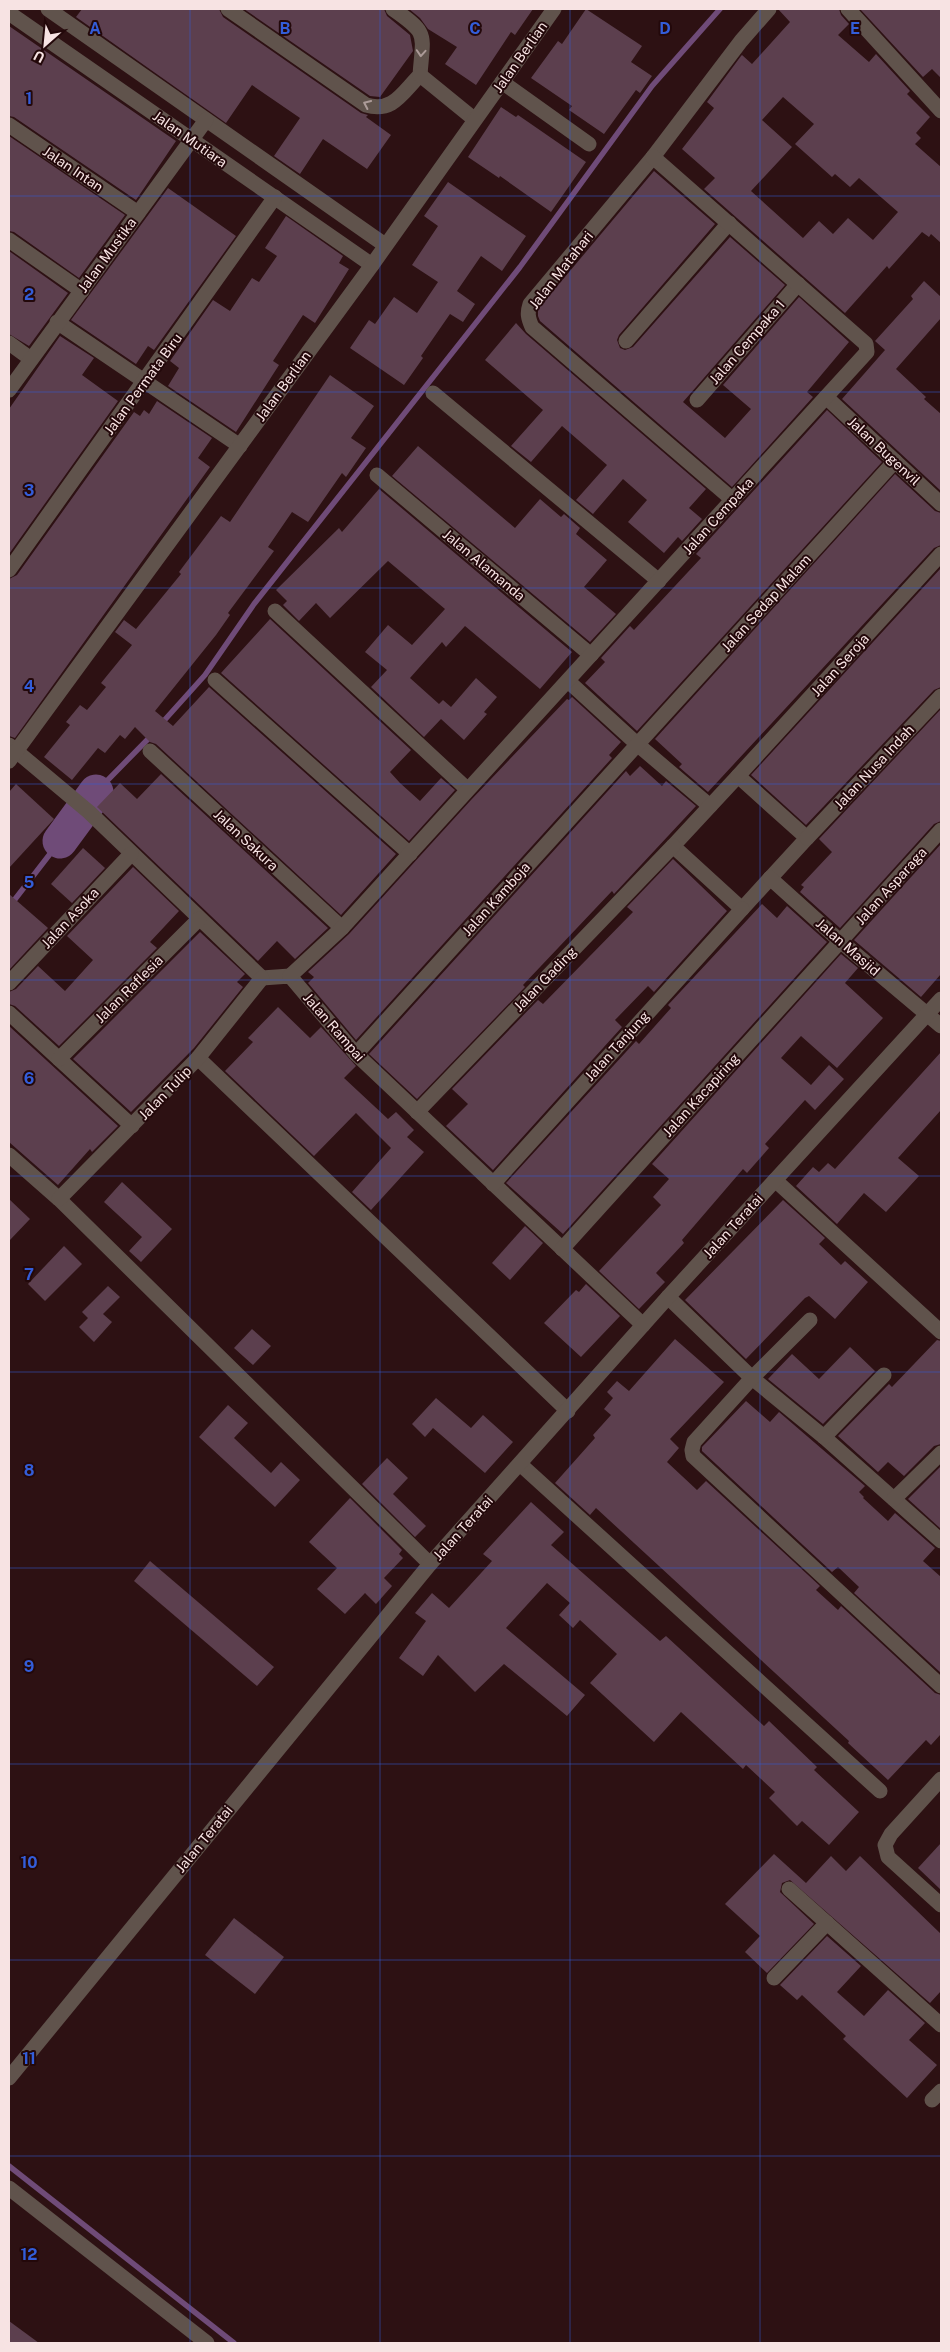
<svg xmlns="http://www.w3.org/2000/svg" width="950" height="2352" font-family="'Public Sans',sans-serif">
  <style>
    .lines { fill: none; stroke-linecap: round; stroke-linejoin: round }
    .stream { stroke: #6f4b78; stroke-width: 5.5 }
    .river { stroke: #6f4b78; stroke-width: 35 }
    .building { fill: #5c3f4e; fill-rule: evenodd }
    .minor { stroke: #60534c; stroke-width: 15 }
    .oneway { stroke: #ac9b98 }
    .grid { fill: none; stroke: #335dd9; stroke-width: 1; stroke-opacity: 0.55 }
    .labels { text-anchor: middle; stroke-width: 4; stroke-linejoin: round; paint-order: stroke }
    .street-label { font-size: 14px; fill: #f7e3e3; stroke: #23080a }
    .grid-label { font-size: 16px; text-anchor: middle; font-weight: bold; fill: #335dd9; stroke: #23080a; stroke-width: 4; stroke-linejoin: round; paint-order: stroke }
  </style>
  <rect width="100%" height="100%" fill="#2d1113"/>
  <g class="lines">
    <g class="stream">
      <path d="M161 724 205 675 254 604 520 267 652 86 720 9"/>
      <path d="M96 792 152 735"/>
      <path d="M9 907 60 841"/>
      <path d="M9 2166 234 2343"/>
    </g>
    <path class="river" d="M60 841 96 792"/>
  </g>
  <g class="building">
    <path d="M82 9H219L223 17 361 113 368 115 366 117 391 135 367 169 323 139 300 174 274 156 300 118 252 85 226 123 76 17Z"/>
    <path d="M244 9H384L387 16 410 35 413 51 380 97 370 96Z"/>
    <path d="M409 9H533L515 35 511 32 476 85 445 64 457 47 428 29 420 18Z"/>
    <path d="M586 9 642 46 631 62 652 76 640 93 636 90 604 134 569 110 572 106 531 78 558 41 562 44Z"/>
    <path d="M778 9H839L841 15 849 24 838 35 869 62 876 54 910 91 907 94 930 117 916 133 921 138 915 144 941 167V243L931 234 929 237 922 232 889 269 887 266 845 313 704 189 715 178 682 149 714 108 707 102 741 56 742 55 752 64 790 22ZM783 97 814 124 795 144 832 177 835 174 850 187 859 178 898 212 873 240 848 218 833 234 819 221 803 238 751 191 792 147 762 120Z"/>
    <path d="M860 9H941V78L932 69 923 77Z"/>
    <path d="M9 26 176 141 136 200 14 117 9 116Z"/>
    <path d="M501 107 516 117 518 115 586 162 551 212 500 176 499 178 468 157Z"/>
    <path d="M9 136 125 215 79 278 14 232 9 231Z"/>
    <path d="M654 171 715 224 619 335 617 340 620 348 625 350 633 347 730 237 785 285 683 402 725 438 751 409 723 385 799 297 849 342 807 392 813 397 732 487 540 321 538 316V309Z"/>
    <path d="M448 182 526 236 502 271 481 256 457 291 475 304 463 322 450 314 421 356 423 358 404 385 350 348 369 320 375 324 394 297 417 313 438 282 412 265 438 226 424 216Z"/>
    <path d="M168 188 236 236 154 350 148 346 136 364 71 320Z"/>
    <path d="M286 216 343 256 339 263 349 269 315 323 303 315 273 361 279 365 236 432 168 386 179 368 170 361 213 300 230 311 252 278 259 282 277 256 265 248Z"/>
    <path d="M9 251 68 293 29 346 9 334Z"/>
    <path d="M924 281 941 297V318L896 369 926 397 924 399 941 414V491L842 399 885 350 875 341 913 299 911 296Z"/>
    <path d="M516 323 526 334 706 489 689 508 702 519 682 541 678 537 664 553 628 522 647 500 623 479 593 514 576 500 607 465 562 426 531 462 511 446 543 410 485 360Z"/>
    <path d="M60 336 94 358 82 375 118 401 9 554V409Z"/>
    <path d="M330 375 374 406 351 438 366 448 346 477 342 473 308 522 292 512 268 547 274 551 228 613 230 615 216 635 155 711 173 726 209 687 396 854 341 915 156 744 150 742 135 727 125 739 120 735 105 753 98 748 72 780 44 757 70 725 66 722 80 705 87 710 106 687 101 683 132 645 115 632 124 620 136 629 181 574 179 572 221 516 230 522Z"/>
    <path d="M157 401 212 438 198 458 210 467 15 738 9 736V579L17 575 134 412 140 416 144 410 149 414Z"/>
    <path d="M827 410 882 462 637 731 585 683 605 662 601 658 630 626 634 630 701 558 696 554Z"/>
    <path d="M418 446 515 528 540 499 561 517 564 514 580 528 576 534 607 560 584 587 616 614 590 642 392 476Z"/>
    <path d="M895 474 935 511 941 513V545L934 548 708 792 679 767 682 764 655 739Z"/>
    <path d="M379 489 572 652 540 689 465 626 446 647 442 642 410 678 439 704 443 700 451 707 476 678 497 697 484 712 487 714 464 740 441 719 424 737 371 687 387 670 365 652 388 625 412 645 445 609 388 561 330 618 316 603 299 621 283 605 287 601 276 590 339 528 342 532Z"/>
    <path d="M941 568V687L934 690 806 825 751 775Z"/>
    <path d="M270 619 411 750 390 772 400 783 420 801 441 778 455 790 409 841 221 673Z"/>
    <path d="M572 697 621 742 609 755 612 758 356 1040 308 983 314 977 308 972 349 934 471 800 567 699 569 700Z"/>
    <path d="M941 709V821L934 824 840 928 800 892 804 887 801 885 832 852 819 839Z"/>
    <path d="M640 766 662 786 666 781 696 806 614 894 612 891 523 985 525 987 417 1099 369 1054 626 771 630 776Z"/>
    <path d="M161 774 328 928 295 959 277 941 258 961 97 807 120 783 137 799Z"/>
    <path d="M16 784 54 819 9 868V792Z"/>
    <path d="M941 844V974L921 997 854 940Z"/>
    <path d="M83 848 105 868 72 903 51 884Z"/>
    <path d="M673 859 727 911 654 992 648 986 615 1020 622 1027 493 1170 446 1126 468 1104 452 1089 538 1000 543 1004 633 912 627 907Z"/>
    <path d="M133 867 179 911 150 942 157 948 59 1046 15 1006 9 1004V992L16 989 38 966 65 991 93 960 67 936Z"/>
    <path d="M9 894 48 928 9 970Z"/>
    <path d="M762 904 777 918 787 906 827 942 563 1234 506 1183 636 1041 639 1044 671 1008 668 1005Z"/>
    <path d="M200 932 245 974 237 982 243 987 194 1048 131 1112 73 1059Z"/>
    <path d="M841 954 858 968 845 983 883 1018 837 1068 801 1036 781 1058 811 1085 829 1065 844 1079 815 1110 805 1100 765 1144 769 1148 747 1173 743 1169 682 1240 684 1243 656 1273 665 1282 639 1309 599 1271 661 1205 653 1197 669 1179 652 1164Z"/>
    <path d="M278 1007 310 1038 321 1027 356 1066 344 1078 388 1119 396 1112 414 1130 407 1137 424 1152 371 1210 352 1192 391 1148 356 1113 314 1156 225 1071 253 1042 248 1038Z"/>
    <path d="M9 1026 118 1126 92 1152 90 1149 58 1185 9 1142Z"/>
    <path d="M941 1052V1110L898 1158 919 1176 886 1212 864 1193 837 1224 796 1186 813 1167 819 1172 828 1163 835 1169Z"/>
    <path d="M122 1182 172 1229 141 1262 129 1251 142 1237 104 1202Z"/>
    <path d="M9 1199 30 1219 9 1241Z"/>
    <path d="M783 1200 825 1238 819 1244 841 1265 845 1261 868 1282 835 1319 809 1296 805 1298 746 1359 685 1300Z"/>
    <path d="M525 1226 543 1243 510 1280 492 1263Z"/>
    <path d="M64 1246 82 1264 45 1301 28 1284Z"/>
    <path d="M586 1284 620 1316 581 1357 544 1323 576 1290 579 1292Z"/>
    <path d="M108 1286 120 1297 103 1314 112 1322 94 1342 79 1327 88 1318 82 1312Z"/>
    <path d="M252 1329 271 1346 253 1365 234 1348Z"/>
    <path d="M675 1339 724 1382 670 1439 679 1448 667 1462 697 1490 706 1481 820 1586 816 1590 838 1610 841 1606 935 1693 941 1695V1734L931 1745 926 1740 888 1780 848 1743 849 1741 596 1508 590 1515 555 1483 595 1438 593 1435 611 1415 604 1409 613 1398 607 1392 617 1381 629 1391Z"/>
    <path d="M937 1340 941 1341V1444L934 1446 904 1476 888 1462 878 1472 838 1436 889 1384 892 1387Z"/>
    <path d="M850 1347 875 1371 823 1424 768 1379 792 1354 819 1379Z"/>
    <path d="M436 1398 471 1428 483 1415 513 1442 485 1473 433 1428 425 1437 412 1424Z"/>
    <path d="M746 1401 770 1422 779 1412 865 1486 859 1492 864 1497 863 1498 888 1521 895 1513 935 1548 923 1561 941 1577V1673L854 1593 859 1587 838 1567 832 1572 702 1451V1447Z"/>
    <path d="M228 1405 248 1423 234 1438 271 1473 281 1462 300 1480 275 1507 199 1437Z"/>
    <path d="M387 1458 408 1478 393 1494 426 1526 415 1537 362 1484Z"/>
    <path d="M941 1466V1529L908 1499Z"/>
    <path d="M350 1498 402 1550 399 1554 403 1558 384 1578 392 1586 376 1604 365 1593 345 1614 317 1589 337 1568 309 1542Z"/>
    <path d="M531 1502 564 1532 551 1545 660 1641 666 1636 764 1726 769 1721 817 1767 814 1770 859 1812 829 1845 802 1821 797 1826 769 1798 775 1792 746 1765 743 1769 681 1712 654 1742 590 1683 617 1654 580 1620 573 1628 559 1615 570 1603 547 1583 506 1628 585 1695 567 1716 504 1664 475 1692 438 1655 423 1676 399 1658 426 1621 415 1613 432 1593 449 1608 492 1561 483 1554Z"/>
    <path d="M150 1561 274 1667 257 1686 134 1581Z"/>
    <path d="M941 1843V1890L918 1868Z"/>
    <path d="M774 1854 806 1883 831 1856 846 1871 860 1856 941 1934V1991L930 2003 790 1880 782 1883 780 1892 814 1924 767 1973 745 1952 760 1936 725 1904Z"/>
    <path d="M234 1918 284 1957 255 1994 205 1955Z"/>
    <path d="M827 1936 861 1966 837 1992 864 2016 888 1990 925 2023 909 2040 937 2065 907 2098 843 2039 846 2036 802 1995 797 2000 780 1985Z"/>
    <path d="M9 2321 39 2343H9Z"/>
  </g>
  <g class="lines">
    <g class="minor">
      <path d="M48 9 385 245"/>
      <path d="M228 9 366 105C393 113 402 93 420 75 423 33 429 34 393 9"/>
      <path d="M848 9 941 111"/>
      <path d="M9 13 372 265"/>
      <path d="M420 75 474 119"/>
      <path d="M502 82 589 144"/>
      <path d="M9 125 138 213"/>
      <path d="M9 240 82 291"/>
      <path d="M57 322 240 446"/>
      <path d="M626 341 729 223"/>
      <path d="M9 343 31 359"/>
      <path d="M9 390 206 120"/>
      <path d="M433 393 659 581"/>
      <path d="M826 397 941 504"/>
      <path d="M697 400 798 284"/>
      <path d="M377 475 591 655"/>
      <path d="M733 500 532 327C528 318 527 313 530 304L653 157 741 41 769 9"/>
      <path d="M9 570 275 197"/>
      <path d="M275 611 467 789"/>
      <path d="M215 680 410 854"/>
      <path d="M568 681 637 744 710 806"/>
      <path d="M9 745 89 812 262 978 290 976 356 1054 643 1325"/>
      <path d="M150 751 342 928"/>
      <path d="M9 761 372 265 554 9"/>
      <path d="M738 776 807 838 742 909 673 846Z"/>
      <path d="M738 776 941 554"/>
      <path d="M807 838 941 696"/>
      <path d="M770 878 840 941 941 1026"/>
      <path d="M290 976 342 928 867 352 866 344 653 157"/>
      <path d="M9 983 131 854"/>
      <path d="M9 1013 132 1126"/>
      <path d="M356 1054 895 461"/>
      <path d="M198 1058 568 1411"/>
      <path d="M59 1059 199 919"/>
      <path d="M417 1112 673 846"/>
      <path d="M9 1155 59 1199 430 1564"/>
      <path d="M775 1180 941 1332"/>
      <path d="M493 1184 742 909"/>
      <path d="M59 1199 198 1058 262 978"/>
      <path d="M562 1249 941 830"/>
      <path d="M668 1297 752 1378 824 1437 941 1541"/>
      <path d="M810 1320 752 1378 694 1442 692 1450 693 1456 941 1686"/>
      <path d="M824 1437 884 1375"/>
      <path d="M520 1464 880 1791"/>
      <path d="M894 1499 941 1453"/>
      <path d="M941 1779 891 1834 885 1845 888 1857 941 1905"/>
      <path d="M789 1889 941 2025"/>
      <path d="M774 1978 827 1923"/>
      <path d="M9 2078 430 1564 668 1297 941 999"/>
      <path d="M932 2100 941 2091"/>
      <path d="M9 2188 207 2343"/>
    </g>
  </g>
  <defs><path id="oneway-chevron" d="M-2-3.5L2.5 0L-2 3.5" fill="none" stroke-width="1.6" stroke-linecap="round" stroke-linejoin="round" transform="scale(1.25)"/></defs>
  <g class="oneway">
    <use href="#oneway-chevron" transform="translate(421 53) rotate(94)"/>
    <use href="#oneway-chevron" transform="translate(367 104) rotate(-155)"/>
  </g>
  <path class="grid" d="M190 9V2343M380 9V2343M570 9V2343M760 9V2343M9 196H941M9 392H941M9 588H941M9 784H941M9 980H941M9 1176H941M9 1372H941M9 1568H941M9 1764H941M9 1960H941M9 2156H941"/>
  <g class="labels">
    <g class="street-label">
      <text transform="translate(520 57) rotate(-55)" y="5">Jalan Berlian</text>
      <text transform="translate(190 139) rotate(35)" y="5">Jalan Mutiara</text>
      <text transform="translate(73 169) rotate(34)" y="5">Jalan Intan</text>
      <text transform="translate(107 255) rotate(-54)" y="5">Jalan Mustika</text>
      <text transform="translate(561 270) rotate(-52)" y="5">Jalan Matahari</text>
      <text transform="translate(747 342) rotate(-49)" y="5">Jalan Cempaka 1</text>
      <text transform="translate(143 384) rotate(-54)" y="5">Jalan Permata Biru</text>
      <text transform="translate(283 386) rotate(-54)" y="5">Jalan Berlian</text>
      <text transform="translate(884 451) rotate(43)" y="5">Jalan Bugenvil</text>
      <text transform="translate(718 516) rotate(-48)" y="5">Jalan Cempaka</text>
      <text transform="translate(484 565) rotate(40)" y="5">Jalan Alamanda</text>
      <text transform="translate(766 603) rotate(-48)" y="5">Jalan Sedap Malam</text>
      <text transform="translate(840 665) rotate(-48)" y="5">Jalan Seroja</text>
      <text transform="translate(874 767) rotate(-47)" y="5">Jalan Nusa Indah</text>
      <text transform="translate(246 840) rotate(43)" y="5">Jalan Sakura</text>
      <text transform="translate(891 886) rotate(-48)" y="5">Jalan Asparaga</text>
      <text transform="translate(496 899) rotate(-48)" y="5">Jalan Kamboja</text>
      <text transform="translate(70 918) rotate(-47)" y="5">Jalan Asoka</text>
      <text transform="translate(848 947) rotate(41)" y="5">Jalan Masjid</text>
      <text transform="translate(545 979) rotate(-46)" y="5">Jalan Gading</text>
      <text transform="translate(129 989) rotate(-45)" y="5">Jalan Raflesia</text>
      <text transform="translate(334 1027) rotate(49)" y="5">Jalan Rampai</text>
      <text transform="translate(617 1046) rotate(-48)" y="5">Jalan Tanjung</text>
      <text transform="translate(165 1093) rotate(-46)" y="5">Jalan Tulip</text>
      <text transform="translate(701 1095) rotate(-48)" y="5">Jalan Kacapiring</text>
      <text transform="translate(733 1226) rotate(-48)" y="5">Jalan Teratai</text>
      <text transform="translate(463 1528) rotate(-48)" y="5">Jalan Teratai</text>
      <text transform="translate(204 1839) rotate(-51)" y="5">Jalan Teratai</text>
    </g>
  </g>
  <g class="grid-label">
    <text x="95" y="34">A</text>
    <text x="285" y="34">B</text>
    <text x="475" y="34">C</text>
    <text x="665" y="34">D</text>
    <text x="855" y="34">E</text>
    <text x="29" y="104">1</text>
    <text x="29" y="300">2</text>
    <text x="29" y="496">3</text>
    <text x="29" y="692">4</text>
    <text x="29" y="888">5</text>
    <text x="29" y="1084">6</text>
    <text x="29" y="1280">7</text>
    <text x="29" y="1476">8</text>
    <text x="29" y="1672">9</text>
    <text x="29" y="1868">10</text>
    <text x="29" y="2064">11</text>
    <text x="29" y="2260">12</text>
  </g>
  <rect width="950" height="2352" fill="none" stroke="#f7e3e3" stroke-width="20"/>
  <g transform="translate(45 45) rotate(207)" stroke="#23080a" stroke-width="4" paint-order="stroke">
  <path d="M0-4L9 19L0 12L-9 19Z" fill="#f7e3e3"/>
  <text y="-8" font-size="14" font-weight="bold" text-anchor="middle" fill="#f7e3e3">U</text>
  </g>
</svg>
